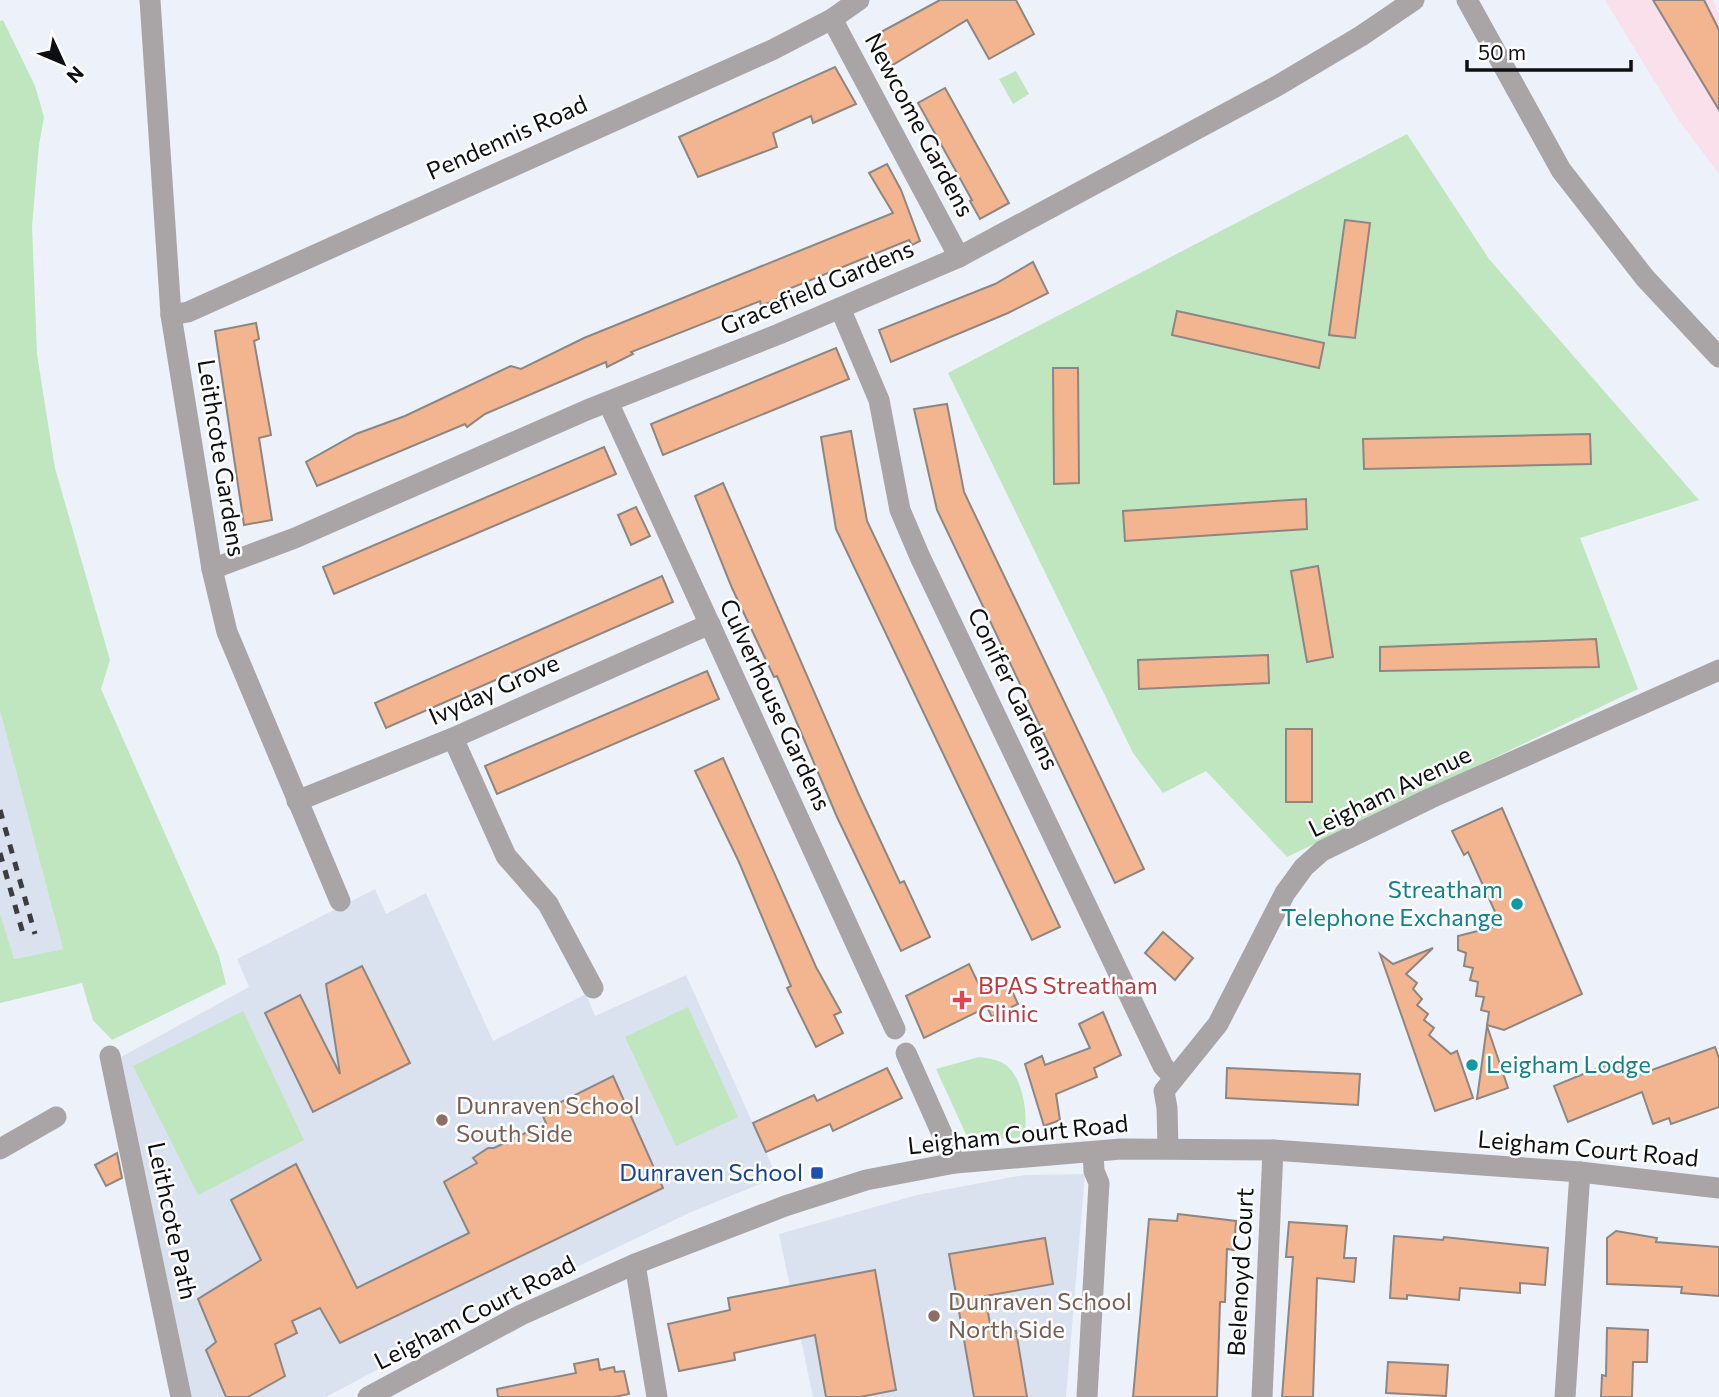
<svg xmlns="http://www.w3.org/2000/svg" width="1719" height="1397" font-family="Commissioner,sans-serif">
  <style>
    .commercial { fill: #f9e0ea }
    .built { fill: #dae2f0 }
    .green { fill: #bfe6bf }
    .building { fill: #f3b58f; stroke: #8d8682; stroke-width: 2 }
    .lines { fill: none; stroke-linecap: round; stroke-linejoin: round }
    .minor { stroke: #a9a5a6; stroke-width: 21 }
    .rail { stroke: #3c3d41; stroke-width: 5; stroke-dasharray: 9 9; stroke-linecap: butt }
    .culture-dot { fill: #0f9aa8; stroke: #fff; stroke-width: 2.5 }
    .health-dot { fill: #e0444e; stroke: #fff; stroke-width: 2.5 }
    .education-dot { fill: #8d6e63; stroke: #fff; stroke-width: 2.5 }
    .transit-dot { fill: #1a4fb4; stroke: #fff; stroke-width: 2.5 }
    .labels { text-anchor: middle; stroke-width: 5; stroke-linejoin: round; paint-order: stroke }
    .street-label { font-size: 24px; fill: #0e0f12; stroke: #fff }
    .culture-label { font-size: 24px; fill: #0d838f; stroke: #fff; text-anchor: end }
    .health-label { font-size: 24px; fill: #be3a42; stroke: #fff; text-anchor: start }
    .education-label { font-size: 24px; fill: #785e54; stroke: #fff; text-anchor: start }
    .transit-label { font-size: 24px; fill: #164399; stroke: #fff; text-anchor: end }
  </style>
  <rect width="100%" height="100%" fill="#edf2fa"/>
  <path class="commercial" d="M1605 0H1713L1719 14V174L1677 118Z"/>
  <g class="built">
    <path d="M0 711 63 949 13 959 0 914Z"/>
    <path d="M375 889 386 914 426 893 493 1041 586 994 595 1016 686 975 777 1177 689 1213 510 1299 326 1397H188L121 1057 249 987 237 959Z"/>
    <path d="M1085 1174 1066 1397H813L779 1234 917 1195 1024 1175Z"/>
  </g>
  <g class="green">
    <path d="M3 20 35 86 44 117 39 145 32 226 37 354 55 468 110 660 101 689 219 956 226 984 112 1040 93 1020 82 983 0 1003V914L14 959 63 949 0 711V21Z"/>
    <path d="M1016 71 1029 94 1013 104 999 79Z"/>
    <path d="M1407 134 1489 259 1699 500 1580 538 1638 689 1287 857 1206 771 1163 793 1133 753 948 373Z"/>
    <path d="M688 1007 738 1117 676 1146 625 1037Z"/>
    <path d="M243 1011 304 1140 198 1195 133 1066Z"/>
    <path d="M979 1057C986 1058 994 1059 1001 1062 1023 1072 1029 1116 1024 1137L969 1141 936 1069Z"/>
  </g>
  <g class="building">
    <path d="M940 0H1016L1034 34 989 59 967 20 886 69 870 38Z"/>
    <path d="M1653 0H1704L1719 30V110Z"/>
    <path d="M835 67 856 104 813 123 811 116 773 133 777 147 698 177 679 137Z"/>
    <path d="M945 88 1009 203 980 219 970 201 972 200 918 103Z"/>
    <path d="M887 164 901 190 920 241 912 245 909 240 781 292 782 297 761 306 760 301 631 352 633 354 607 367 606 362 485 414 467 427 465 424 317 486 306 462 356 434 405 416 511 366 521 369 584 338 893 213 869 173Z"/>
    <path d="M1345 220 1370 223 1355 338 1329 335Z"/>
    <path d="M1033 262 1048 293 1008 313 891 362 879 330 995 284Z"/>
    <path d="M1177 311 1324 343 1319 368 1172 335Z"/>
    <path d="M256 323 259 339 254 341 271 435 259 438 272 520 244 525 215 331Z"/>
    <path d="M836 348 849 379 663 455 651 424Z"/>
    <path d="M1053 368H1078L1079 483 1054 484Z"/>
    <path d="M947 404 964 492 1144 869 1115 883 937 510 914 409Z"/>
    <path d="M851 431 867 521 1060 927 1032 940 836 529 821 437Z"/>
    <path d="M1590 434 1591 464 1364 469 1363 439Z"/>
    <path d="M604 447 616 474 334 594 323 567Z"/>
    <path d="M723 483 859 795 900 883 904 881 930 937 901 951 837 817 777 676 774 677 732 588 695 496Z"/>
    <path d="M1306 499 1307 529 1125 541 1123 511Z"/>
    <path d="M636 507 650 536 631 545 618 515Z"/>
    <path d="M1318 566 1333 657 1307 662 1291 571Z"/>
    <path d="M662 576 673 602 386 728 375 703Z"/>
    <path d="M1596 639 1599 667 1380 671V647Z"/>
    <path d="M1268 655 1269 683 1139 689 1138 660Z"/>
    <path d="M707 671 719 699 497 794 485 766Z"/>
    <rect x="1286" y="729" width="26" height="73"/>
    <path d="M723 758 816 967 841 1012 834 1015 843 1033 816 1047 787 988 791 986 739 862 695 771Z"/>
    <path d="M1502 808 1582 994 1504 1030 1487 1025 1489 1012 1481 1010 1484 997 1476 996 1478 982 1470 980 1473 968 1464 966 1466 953 1458 950V936L1501 925 1468 852 1464 855 1452 831Z"/>
    <path d="M1163 932 1193 958 1175 980 1145 953Z"/>
    <path d="M1433 948 1406 974 1417 983 1413 989 1422 999 1417 1005 1428 1014 1424 1020 1434 1028 1429 1035 1451 1054 1457 1051 1473 1098 1435 1111 1380 954 1393 964Z"/>
    <path d="M969 964 979 985 984 982 987 992 1008 982 1018 1004 992 1017 987 1007 924 1038 906 996Z"/>
    <path d="M362 966 410 1063 313 1112 265 1013 300 995 340 1074 326 984Z"/>
    <path d="M1103 1012 1121 1055 1094 1068 1097 1077 1056 1094 1060 1120 1044 1126 1025 1064 1042 1056 1045 1065 1090 1048 1079 1024Z"/>
    <path d="M1487 1026 1508 1088 1477 1099Z"/>
    <path d="M1715 1047 1719 1058V1107L1671 1124 1669 1118 1653 1124 1642 1092 1568 1122 1554 1086 1622 1058 1630 1078Z"/>
    <path d="M887 1068 902 1098 833 1131 830 1124 766 1152 753 1123 814 1095 817 1101Z"/>
    <path d="M1227 1068 1360 1074 1358 1105 1226 1098Z"/>
    <path d="M613 1076 663 1188 340 1343 320 1308 292 1321 297 1333 275 1344 285 1376 248 1397H226L206 1350 216 1342 198 1299 261 1260 231 1200 296 1164 357 1288 469 1233 444 1182 477 1163 473 1158 488 1148H494L546 1123 541 1112Z"/>
    <path d="M117 1153 122 1178 106 1186 95 1165Z"/>
    <path d="M1178 1214 1236 1221 1234 1250 1227 1249 1225 1302H1220L1217 1397H1133L1149 1219 1177 1221Z"/>
    <path d="M1289 1222 1347 1226 1344 1258H1356L1354 1282 1317 1278 1313 1397H1282L1293 1257H1286Z"/>
    <path d="M1616 1231 1657 1238 1656 1242 1719 1247V1296L1681 1293 1682 1287 1607 1284V1238Z"/>
    <path d="M1394 1236 1443 1240 1444 1237 1548 1248 1545 1285 1520 1283V1293L1460 1288 1459 1300 1407 1295V1299L1390 1298Z"/>
    <path d="M1045 1238 1053 1284 985 1296 992 1335 1016 1331 1027 1397H974L949 1254Z"/>
    <path d="M875 1270 896 1390 860 1397H826L815 1335 734 1353 735 1360 679 1371 668 1324 730 1310 728 1298Z"/>
    <path d="M1607 1328 1648 1330 1647 1362H1633L1632 1397H1601L1602 1375 1606 1376Z"/>
    <path d="M598 1359 600 1370 614 1367 615 1372 624 1371 629 1394 614 1397H498L497 1389 576 1373 574 1364Z"/>
    <path d="M1388 1362 1448 1365 1446 1396 1386 1393Z"/>
  </g>
  <g class="lines">
    <g class="minor">
      <path d="M150 0 171 315 212 569 227 632 340 901"/>
      <path d="M1467 0 1561 170 1645 278 1719 357"/>
      <path d="M832 19 959 257"/>
      <path d="M840 308 879 400 900 510 920 557 1163 1066 1174 1078"/>
      <path d="M171 315 188 312 772 50 832 19 859 0"/>
      <path d="M608 402 895 1029"/>
      <path d="M212 569 295 538 587 410 779 334 959 257 1277 86 1361 36 1414 0"/>
      <path d="M453 738 506 856 548 904 593 988"/>
      <path d="M297 801 453 738 710 624"/>
      <path d="M906 1053 955 1163"/>
      <path d="M110 1056 181 1397"/>
      <path d="M1168 1148 1167 1108 1164 1091 1218 1024 1285 893 1304 867 1322 851 1431 798 1719 670"/>
      <path d="M0 1149 56 1117"/>
      <path d="M635 1264 657 1397"/>
      <path d="M368 1397 521 1315 635 1264 785 1206 866 1180 955 1163 1121 1149 1273 1150 1580 1172 1719 1188"/>
      <path d="M1087 1397 1099 1183 1094 1171 1093 1152"/>
      <path d="M1262 1397 1273 1150"/>
      <path d="M1565 1397 1580 1172"/>
    </g>
    <g class="rail">
      <path d="M0 810 35 934"/>
      <path d="M0 853 24 937"/>
    </g>
  </g>
  <g class="culture-dot">
    <circle cx="1517" cy="904" r="7"/>
    <circle cx="1472" cy="1065" r="7"/>
  </g>
  <path class="health-dot" d="M958.5 989.5h7v7h7v7h-7v7h-7v-7h-7v-7h7z"/>
  <g class="education-dot">
    <circle cx="442" cy="1120" r="7"/>
    <circle cx="934" cy="1316" r="7"/>
  </g>
  <rect class="transit-dot" x="810" y="1166" width="14" height="14" rx="3.5"/>
  <g class="labels">
    <g class="street-label">
      <text transform="translate(919 125) rotate(62)" y="8">Newcome Gardens</text>
      <text transform="translate(507 138) rotate(-24)" y="8">Pendennis Road</text>
      <text transform="translate(817 288) rotate(-23)" y="8">Gracefield Gardens</text>
      <text transform="translate(221 458) rotate(81)" y="8">Leithcote Gardens</text>
      <text transform="translate(1013 689) rotate(64)" y="8">Conifer Gardens</text>
      <text transform="translate(494 690) rotate(-24)" y="8">Ivyday Grove</text>
      <text transform="translate(775 705) rotate(65)" y="8">Culverhouse Gardens</text>
      <text transform="translate(1390 792) rotate(-26)" y="8">Leigham Avenue</text>
      <text transform="translate(1018 1135) rotate(-6)" y="8">Leigham Court Road</text>
      <text transform="translate(1588 1149) rotate(5)" y="8">Leigham Court Road</text>
      <text transform="translate(172 1221) rotate(78)" y="8">Leithcote Path</text>
      <text transform="translate(1241 1272) rotate(-87)" y="8">Belenoyd Court</text>
      <text transform="translate(475 1313) rotate(-27)" y="8">Leigham Court Road</text>
    </g>
    <g class="culture-label">
      <text x="1503" y="898">Streatham<tspan x="1503" dy="28">Telephone Exchange</tspan></text>
      <text x="1486" y="1073" text-anchor="start">Leigham Lodge</text>
    </g>
    <g class="health-label">
      <text x="978" y="994">BPAS Streatham<tspan x="978" dy="28">Clinic</tspan></text>
    </g>
    <g class="education-label">
      <text x="456" y="1114">Dunraven School<tspan x="456" dy="28">South Side</tspan></text>
      <text x="948" y="1310">Dunraven School<tspan x="948" dy="28">North Side</tspan></text>
    </g>
    <g class="transit-label">
      <text x="803" y="1181">Dunraven School</text>
    </g>
  </g>
  <g transform="translate(63 63) rotate(134)" stroke="#ffffff" stroke-width="5" paint-order="stroke">
  <path d="M0-5L12 26L0 18L-12 26Z" fill="#0e0f12"/>
  <text y="-10" font-size="19" font-weight="bold" text-anchor="middle" fill="#0e0f12">N</text>
  </g>
  <path d="M1467 60v10h164v-10" fill="none" stroke="#0e0f12" stroke-width="3.5"/>
  <text x="1478" y="60" font-size="21" fill="#0e0f12" stroke="#ffffff" stroke-width="5" paint-order="stroke">50 m</text>
</svg>
